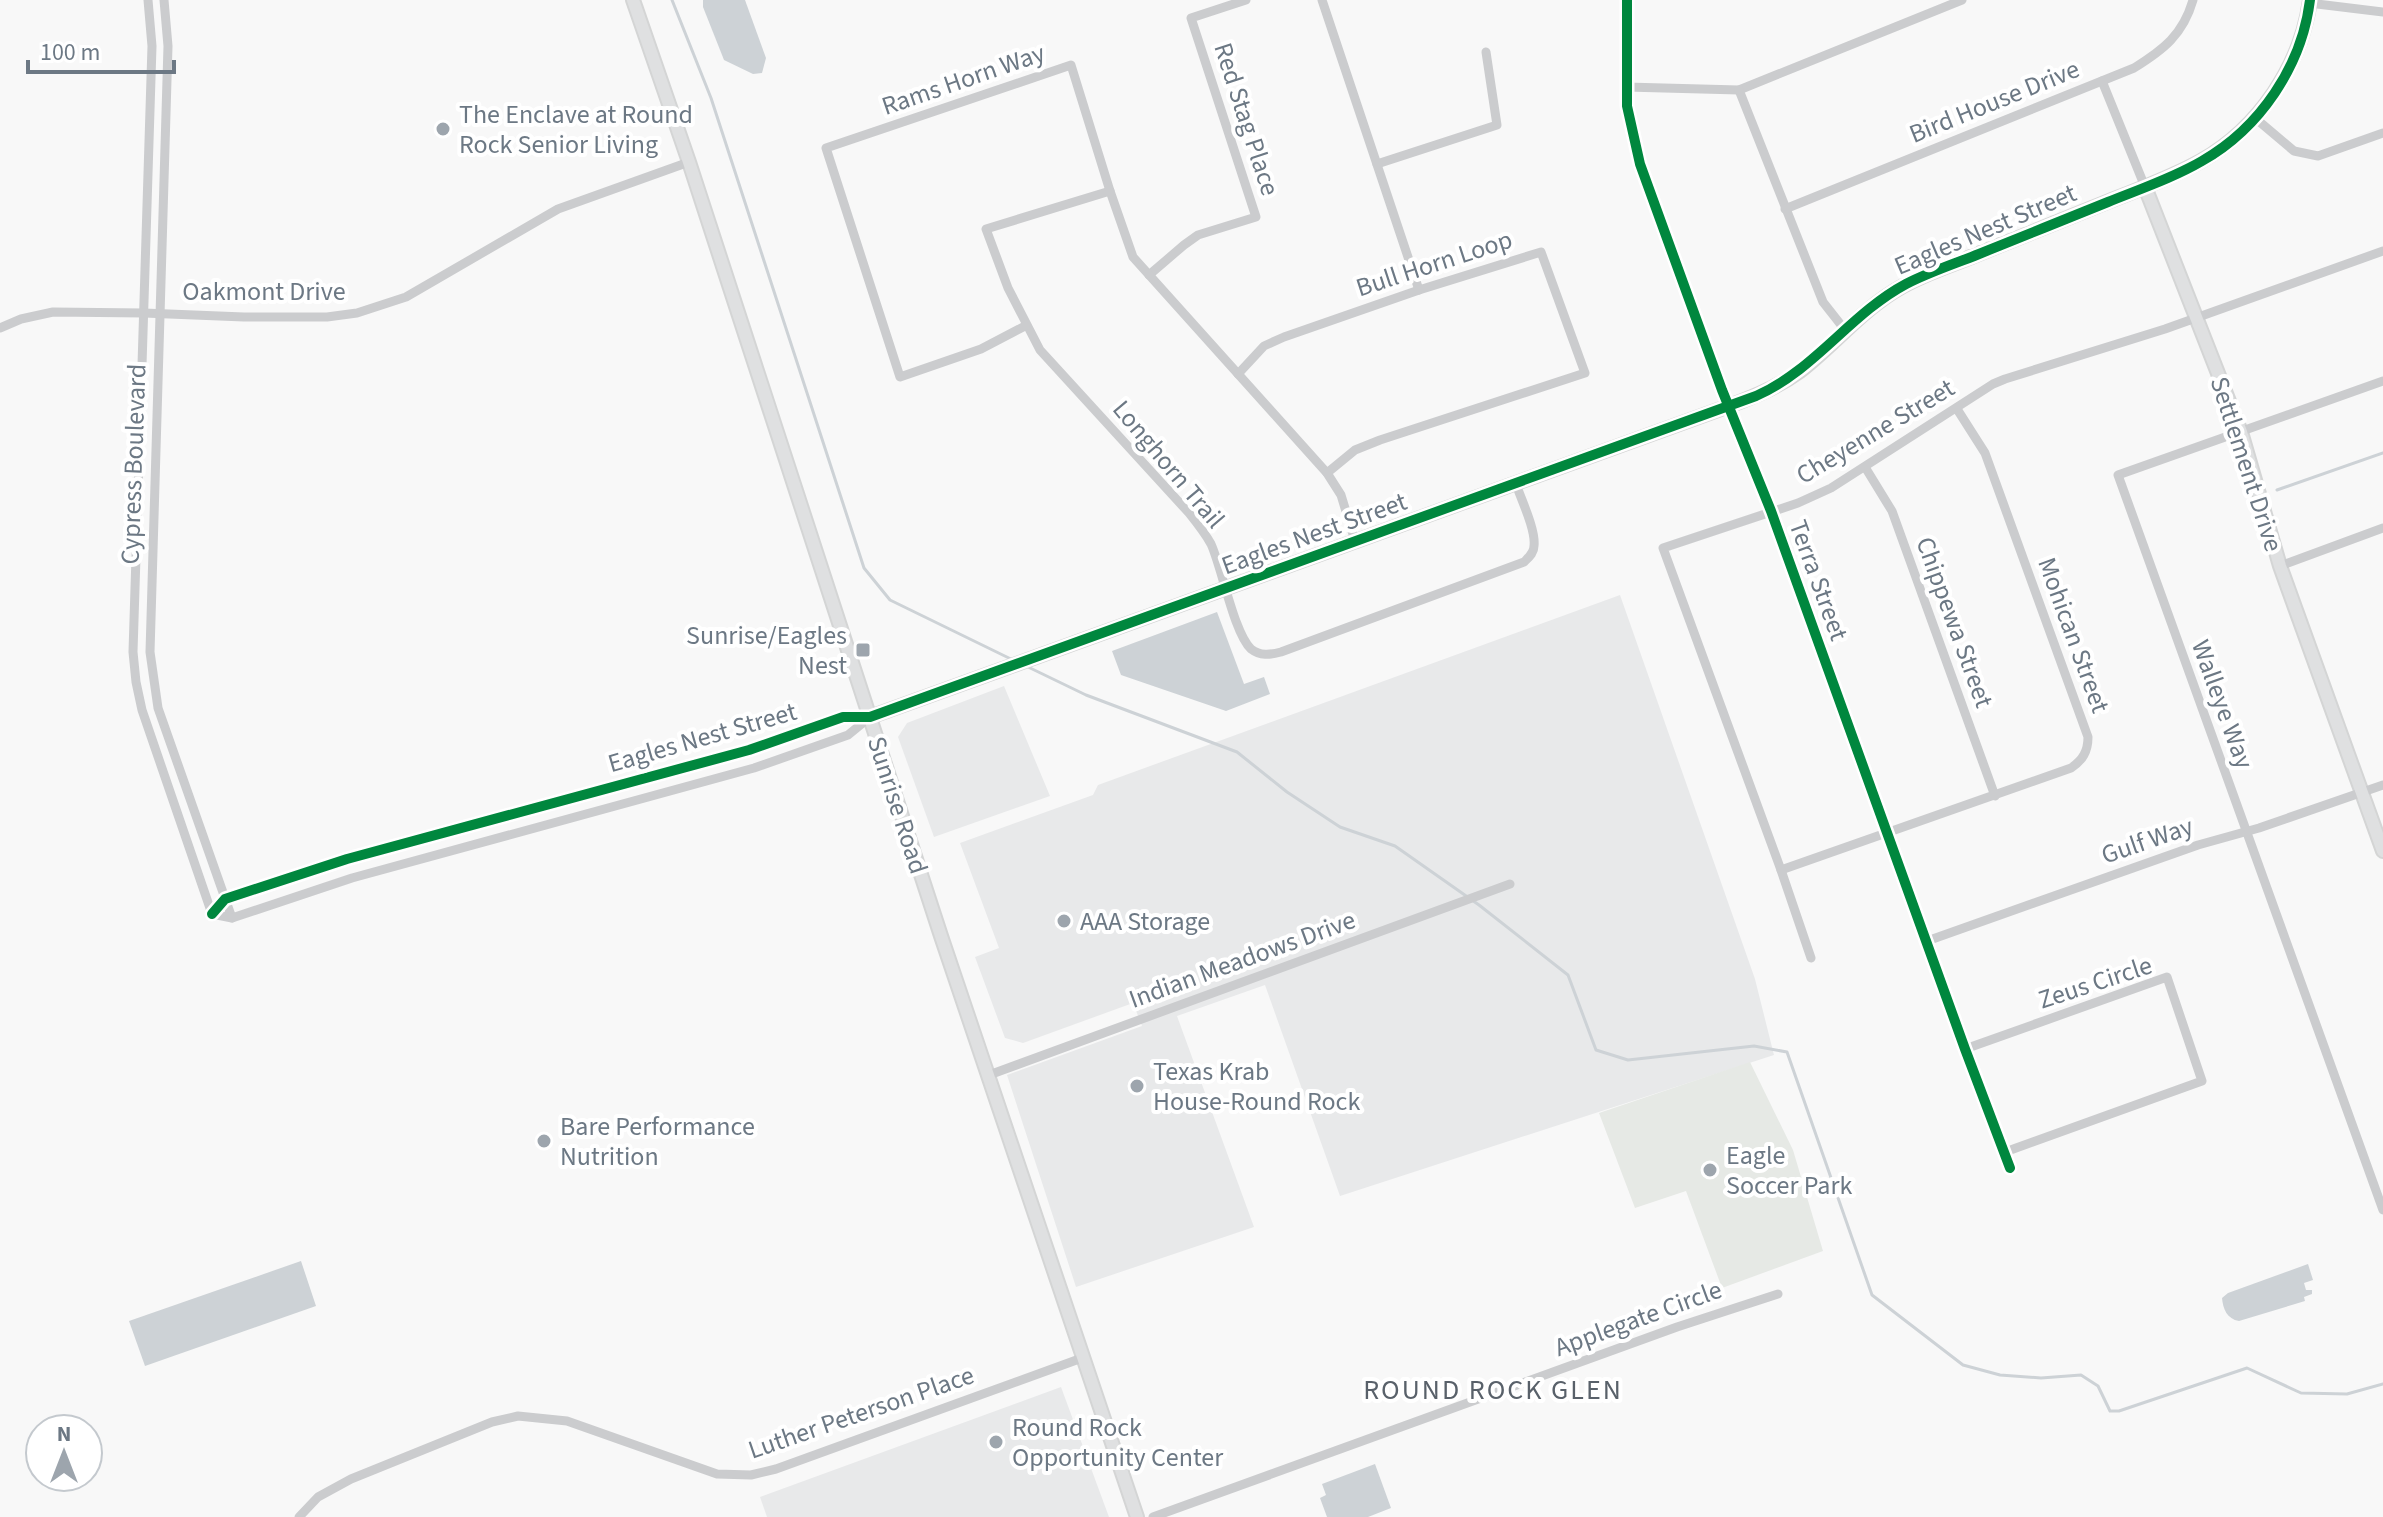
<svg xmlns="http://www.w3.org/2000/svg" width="2383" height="1517" font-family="'Source Sans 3',sans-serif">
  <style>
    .built { fill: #e8e9ea }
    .green { fill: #e6e9e5 }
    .water { fill: #cdd2d6 }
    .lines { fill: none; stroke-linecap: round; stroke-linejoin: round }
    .stream { stroke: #cdd2d6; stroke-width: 3 }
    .secondary-casing { stroke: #d4d5d5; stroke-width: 16 }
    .street { stroke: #cbccce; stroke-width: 9 }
    .secondary { stroke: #dfe0e1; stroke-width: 12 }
    .cycleway-casing { stroke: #fff; stroke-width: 15 }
    .cycleway { stroke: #00873e; stroke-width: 10 }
    .poi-dot { fill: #9da5ad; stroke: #fff; stroke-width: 3 }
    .labels { text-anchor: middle; stroke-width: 8; stroke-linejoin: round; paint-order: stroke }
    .street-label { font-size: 26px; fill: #6c7884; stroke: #fff }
    .poi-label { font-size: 26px; fill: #6c7884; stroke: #fff; text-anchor: start }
    .neighbourhood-label { font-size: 28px; letter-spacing: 2px; fill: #59616a; stroke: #fff }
  </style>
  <rect width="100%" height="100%" fill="#f8f8f8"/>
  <g class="built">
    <path d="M1620 595 1755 979 1774 1055 1340 1196 1265 985 1177 1016 1254 1227 1076 1287 1007 1075 1142 1026 1133 1003 1023 1043 1005 1038 975 957 999 948 960 843 1093 795 1098 785Z"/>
    <path d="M1004 686 1050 796 934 837 898 737 907 723Z"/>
    <path d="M1061 1387 1109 1517H767L760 1497Z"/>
  </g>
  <path class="green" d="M1750 1062 1793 1150 1823 1251 1722 1288 1686 1191 1635 1208 1599 1113Z"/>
  <g class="water">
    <path d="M703 0H745L766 58 762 73 753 74 724 60 703 7Z"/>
    <path d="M1217 612 1244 684 1264 677 1270 694 1226 711 1121 675 1112 651Z"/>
    <path d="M301 1261 316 1306 145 1366 129 1321Z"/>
    <path d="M2308 1264 2313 1280 2304 1283 2306 1290H2312V1294L2304 1297 2305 1301 2239 1321C2227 1319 2223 1309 2222 1298L2228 1293Z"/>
    <path d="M1375 1464 1391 1508 1368 1517H1327L1320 1498 1326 1495 1322 1484Z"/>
  </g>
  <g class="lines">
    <g class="stream">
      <path d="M672 0 711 98 864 568 890 600 1015 661"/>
      <path d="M2277 490 2383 453"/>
      <path d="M1026 666 1086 695 1237 752 1287 792 1340 827 1395 846 1479 905 1568 975 1596 1050 1628 1060 1754 1046 1787 1052 1872 1295 1963 1365 2000 1375 2041 1378 2081 1375 2098 1386 2110 1411H2119L2247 1368 2301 1393 2347 1394 2383 1384"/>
    </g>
    <defs>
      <g id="secondary">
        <path d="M633 0 689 162 941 936 1137 1517"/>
        <path d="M2145 187 2241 432 2280 566 2383 851"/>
        <path d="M870 717 1718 410C1746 400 1775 389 1800 371 1836 343 1863 308 1903 286 1926 273 1952 265 1976 255 2021 237 2067 218 2112 200 2142 188 2173 177 2201 161 2259 128 2301 66 2310 0"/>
      </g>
    </defs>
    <use href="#secondary" class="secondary-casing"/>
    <g class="street">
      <path d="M148 0 152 46 133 652 136 682 142 710 212 914"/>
      <path d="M164 0 168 46 150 652 158 708 232 918"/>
      <path d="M1322 0 1419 290"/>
      <path d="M1627 0V106L1640 164 1722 390 1771 511 1965 1049 2010 1168"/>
      <path d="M2309 3 2383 12"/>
      <path d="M2102 81 2145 187"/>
      <path d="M1626 87 1739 90 1962 0"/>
      <path d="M1739 90 1823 302 1845 330"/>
      <path d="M2255 118 2294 151 2318 156 2383 133"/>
      <path d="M1377 164 1497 125 1486 52"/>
      <path d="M1110 191 986 229 1008 288 1040 350 1189 513C1197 523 1205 533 1211 544 1222 568 1234 633 1251 649 1260 656 1270 655 1281 652L1524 562C1529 557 1534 553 1534 546 1536 530 1521 499 1516 484"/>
      <path d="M1785 209 2134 68C2163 50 2183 35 2193 0"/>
      <path d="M1149 275 1184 245 1198 235 1256 217 1191 18 1246 0"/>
      <path d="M1025 326 981 349 900 377 826 148 1071 65 1110 191 1133 257 1327 473 1341 495 1355 541"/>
      <path d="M0 328 21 319 53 312 144 313 244 317H327L357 313 406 297 558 209 689 162"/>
      <path d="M1238 374 1264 346 1284 337 1419 290 1541 252 1585 373 1380 440 1355 450 1327 473"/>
      <path d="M2383 381 2118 475 2383 1210"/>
      <path d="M1865 467 1892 511 1995 796"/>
      <path d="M2280 566 2383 528"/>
      <path d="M1781 870 2071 768C2083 760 2088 751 2088 737L1985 453 1957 409"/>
      <path d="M212 914 232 918 352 878 754 768 848 735 870 717"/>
      <path d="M212 914 225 899 347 859 749 750 843 717H870"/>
      <path d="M1927 941 2198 845 2259 828 2383 785"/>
      <path d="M1811 958 1781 870 1663 548 1798 503 1831 488 1993 384 2005 379 2165 329 2383 251"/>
      <path d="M1965 1049 2167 977 2202 1081 2005 1152"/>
      <path d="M989 1075 1510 884"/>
      <path d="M299 1517 318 1497 351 1479 492 1422 518 1416 567 1421 717 1474 751 1475 776 1469 1082 1358"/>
      <path d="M1153 1517 1677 1327 1778 1294"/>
    </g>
    <use href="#secondary" class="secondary"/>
    <defs>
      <g id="cycleway">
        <path d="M1627 0V106L1640 164 1722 390 1771 511 1965 1049 2010 1168"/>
        <path d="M212 914 225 899 347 859 749 750 843 717H870L1756 396C1815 370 1850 314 1906 284 1929 272 1954 264 1979 254 2022 237 2065 219 2108 202 2140 189 2173 178 2202 161 2260 128 2302 66 2310 0"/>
      </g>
    </defs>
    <use href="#cycleway" class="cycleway-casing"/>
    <use href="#cycleway" class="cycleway"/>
  </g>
  <g class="poi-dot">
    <circle cx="443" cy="129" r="8"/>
    <rect x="855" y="642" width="16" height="16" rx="4"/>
    <circle cx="1064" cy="921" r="8"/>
    <circle cx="1137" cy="1086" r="8"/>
    <circle cx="544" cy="1141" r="8"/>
    <circle cx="1710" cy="1170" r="8"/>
    <circle cx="996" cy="1442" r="8"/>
  </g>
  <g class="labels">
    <g class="street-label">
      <text transform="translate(963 79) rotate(-19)" y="9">Rams Horn Way</text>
      <text transform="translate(1994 101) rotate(-22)" y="9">Bird House Drive</text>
      <text transform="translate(1247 119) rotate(72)" y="9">Red Stag Place</text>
      <text transform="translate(1985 229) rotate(-23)" y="9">Eagles Nest Street</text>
      <text transform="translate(1434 263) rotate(-18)" y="9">Bull Horn Loop</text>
      <text x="264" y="300">Oakmont Drive</text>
      <text transform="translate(1875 431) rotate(-31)" y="9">Cheyenne Street</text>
      <text transform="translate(133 464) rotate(-88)" y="9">Cypress Boulevard</text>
      <text transform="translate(1169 464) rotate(50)" y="9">Longhorn Trail</text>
      <text transform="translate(2247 464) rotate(72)" y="9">Settlement Drive</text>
      <text transform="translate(1314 533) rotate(-20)" y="9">Eagles Nest Street</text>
      <text transform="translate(1819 580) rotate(70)" y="9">Terra Street</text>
      <text transform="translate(1955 622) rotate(70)" y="9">Chippewa Street</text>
      <text transform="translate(2074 635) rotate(70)" y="9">Mohican Street</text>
      <text transform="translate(2223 704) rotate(70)" y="9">Walleye Way</text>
      <text transform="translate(702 737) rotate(-16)" y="9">Eagles Nest Street</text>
      <text transform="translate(898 805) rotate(72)" y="9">Sunrise Road</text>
      <text transform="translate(2147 840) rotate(-19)" y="9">Gulf Way</text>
      <text transform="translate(1242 959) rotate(-20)" y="9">Indian Meadows Drive</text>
      <text transform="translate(2095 982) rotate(-18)" y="9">Zeus Circle</text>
      <text transform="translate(1638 1318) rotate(-20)" y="9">Applegate Circle</text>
      <text transform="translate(861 1412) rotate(-19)" y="9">Luther Peterson Place</text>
    </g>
    <g class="poi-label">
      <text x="459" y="123">The Enclave at Round<tspan x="459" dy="30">Rock Senior Living</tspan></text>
      <text x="847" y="644" text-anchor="end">Sunrise/Eagles<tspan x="847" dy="30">Nest</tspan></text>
      <text x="1080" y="930">AAA Storage</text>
      <text x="1153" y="1080">Texas Krab<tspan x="1153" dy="30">House-Round Rock</tspan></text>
      <text x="560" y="1135">Bare Performance<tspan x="560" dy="30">Nutrition</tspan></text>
      <text x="1726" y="1164">Eagle<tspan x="1726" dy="30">Soccer Park</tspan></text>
      <text x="1012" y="1436">Round Rock<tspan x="1012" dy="30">Opportunity Center</tspan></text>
    </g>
    <g class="neighbourhood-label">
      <text x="1493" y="1399">ROUND ROCK GLEN</text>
    </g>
  </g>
  <g transform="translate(64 1453)"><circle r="38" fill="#ffffff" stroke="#c4c9ce" stroke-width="2"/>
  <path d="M0-6L14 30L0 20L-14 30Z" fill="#9da5ad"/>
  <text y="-12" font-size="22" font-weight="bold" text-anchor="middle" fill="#6c7884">N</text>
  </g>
  <path d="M28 60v12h146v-12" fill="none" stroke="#6c7884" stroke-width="4"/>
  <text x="40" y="60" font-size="24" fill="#6c7884" stroke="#ffffff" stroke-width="6" paint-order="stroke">100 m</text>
</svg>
